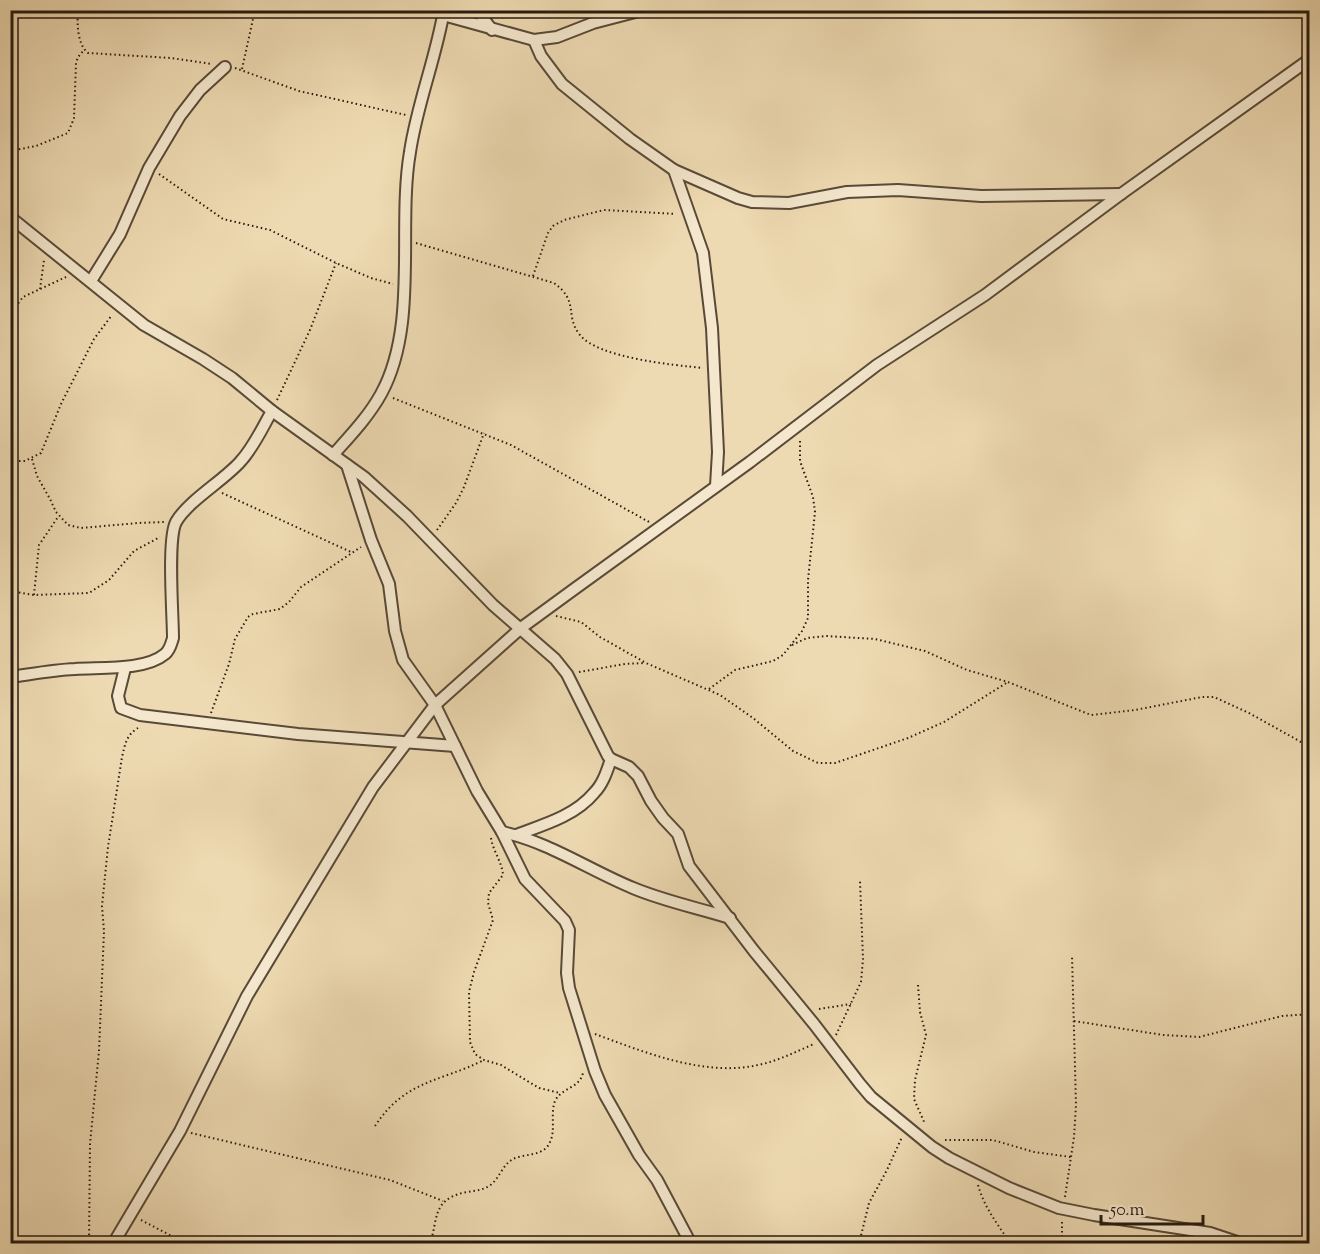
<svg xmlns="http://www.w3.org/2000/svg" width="1320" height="1254" font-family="'Sorts Mill Goudy',serif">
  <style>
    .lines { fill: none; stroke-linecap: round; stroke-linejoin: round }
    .street-casing { stroke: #594a38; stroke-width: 14 }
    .path { stroke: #271a10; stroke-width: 2; stroke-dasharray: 1.5 3; stroke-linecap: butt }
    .street { stroke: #f4e7cd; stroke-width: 10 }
  </style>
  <rect width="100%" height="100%" fill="#eedab2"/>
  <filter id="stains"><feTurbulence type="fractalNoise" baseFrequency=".00333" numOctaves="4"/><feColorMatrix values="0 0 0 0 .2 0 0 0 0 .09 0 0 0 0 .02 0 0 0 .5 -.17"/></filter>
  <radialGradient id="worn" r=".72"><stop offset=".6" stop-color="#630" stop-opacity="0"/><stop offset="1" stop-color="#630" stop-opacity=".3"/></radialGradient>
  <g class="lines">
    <defs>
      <g id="street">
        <path d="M477 10 492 30"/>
        <path d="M443 15 534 40 557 37 593 23 643 10"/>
        <path d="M534 40 541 56 562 84 630 139 674 170 738 198 752 202 789 203 847 192 898 190 981 196 1121 194"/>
        <path d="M674 170 703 253 712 328 718 452 716 486"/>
        <path d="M10 217 144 325 203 359 232 378 272 411 364 477 407 516 493 605 555 659 567 674 608 756 611 759 629 767 638 776 651 801 663 818 678 834 689 866 754 951 814 1024 860 1084 871 1097 932 1147 949 1158 1009 1188 1059 1208 1094 1215 1210 1233 1243 1244"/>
        <path d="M91 281 120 234 149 168 180 116 200 90 225 67"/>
        <path d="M333 455C350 436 369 416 381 394 419 325 397 228 410 152 417 104 436 58 444 10"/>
        <path d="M347 465 371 540 389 584 395 631 403 660 435 705 477 791 502 832 525 879 565 921 569 930 567 973 569 988 595 1071 605 1095 639 1155 657 1180 691 1244"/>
        <path d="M125 668 118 696 121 708 140 715 298 734 455 746"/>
        <path d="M10 677C32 674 53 670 75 669 99 667 145 671 165 654 170 650 171 644 173 638 173 615 167 539 176 522 188 501 223 481 240 462 254 447 262 428 272 411"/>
        <path d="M502 832C549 842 589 870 633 888 664 901 698 908 730 918"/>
        <path d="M516 835C543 825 575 816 594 793 603 784 607 771 611 759"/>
        <path d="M113 1244 180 1131 247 996 373 787 435 705 521 628 573 590 750 462 877 365 985 295 1121 194 1310 59"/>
      </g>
    </defs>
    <use href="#street" class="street-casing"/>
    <g class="path">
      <path d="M27 10 77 16"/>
      <path d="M78 10C77 23 77 44 88 53L171 58 212 64"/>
      <path d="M235 68 299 91 406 115"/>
      <path d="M242 69 255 10"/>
      <path d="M10 151 36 146 68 133 74 118 76 63 78 57 84 50"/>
      <path d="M159 174 223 219 270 230 336 263 371 278 393 284"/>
      <path d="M416 243 554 283C580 302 564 315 580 335 598 358 674 365 703 368"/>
      <path d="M533 276 548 233 553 226 564 220 604 210 676 214"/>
      <path d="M40 289 44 260"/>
      <path d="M10 314 23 297 66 277"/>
      <path d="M393 398 511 445 649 522"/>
      <path d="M277 400 310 330 336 263"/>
      <path d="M32 459 37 476 50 499 56 512 68 525 81 528 138 523 164 522"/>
      <path d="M10 461H25L41 453 61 404 94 339 112 315"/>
      <path d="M222 493 351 552"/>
      <path d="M437 530 456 503 464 487 484 433"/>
      <path d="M10 591 34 595 89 593 109 580 134 551 160 537"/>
      <path d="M34 595 39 545 58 517"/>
      <path d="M556 616 581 622 600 637 646 663 720 695 753 718 793 751 818 763H835L908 738 944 722 1008 682"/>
      <path d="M792 645 807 638 826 636 875 639 925 651 967 670 1008 682 1091 715 1135 710 1202 697H1214L1249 713 1310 747"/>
      <path d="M579 672 625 664 644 663"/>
      <path d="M709 689 735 670 773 661 783 655 802 631 808 618V580L815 512 813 497 800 461V440"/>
      <path d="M211 713 229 664 235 639 248 617 253 614 280 609 289 602 301 587 361 547"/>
      <path d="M491 838C493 851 502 862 503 875L489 893 488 903 493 920 474 972 469 992 470 1042 475 1054 484 1060 501 1065 539 1088 560 1093"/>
      <path d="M918 985 920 1012 926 1035 915 1080 914 1099 925 1124"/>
      <path d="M819 1009 851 1004"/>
      <path d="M1074 1021 1163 1035 1199 1037 1282 1016 1310 1014"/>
      <path d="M595 1034C644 1052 704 1077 758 1065 778 1061 795 1052 814 1044"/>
      <path d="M836 1035 861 982 863 959 860 881"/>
      <path d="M375 1126C405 1080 440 1082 484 1060"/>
      <path d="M191 1133 390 1180 443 1201"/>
      <path d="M945 1140H993L1034 1152 1071 1157"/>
      <path d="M978 1185C984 1207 998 1225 1011 1244"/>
      <path d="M1065 1197 1074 1137 1076 1105 1072 955"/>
      <path d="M141 1220 187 1244"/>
      <path d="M1062 1222V1244"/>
      <path d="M89 1244 90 1144 99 1051 104 931 102 906 108 847 122 757C125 745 126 735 138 728"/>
      <path d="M430 1244C438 1220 432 1201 462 1193 471 1191 481 1191 489 1186 499 1180 502 1165 513 1159 525 1153 544 1157 550 1142 556 1130 550 1114 555 1101 562 1087 579 1089 583 1073"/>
      <path d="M859 1244 869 1203 887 1170 902 1137"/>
    </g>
    <use href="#street" class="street"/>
  </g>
  <rect width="1320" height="1254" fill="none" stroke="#eedab2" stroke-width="36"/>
  <rect x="12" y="12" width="1296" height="1230" fill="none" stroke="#271a10" stroke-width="3"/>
  <rect x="18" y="18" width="1284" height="1218" fill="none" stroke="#271a10" stroke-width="1.5"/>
  <path d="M1101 1215v9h102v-9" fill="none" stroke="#271a10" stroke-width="3"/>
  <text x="1110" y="1215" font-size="18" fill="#271a10" stroke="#f4e7cd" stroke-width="4.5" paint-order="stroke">50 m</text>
  <rect width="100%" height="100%" filter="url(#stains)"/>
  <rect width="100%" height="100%" fill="url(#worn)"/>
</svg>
